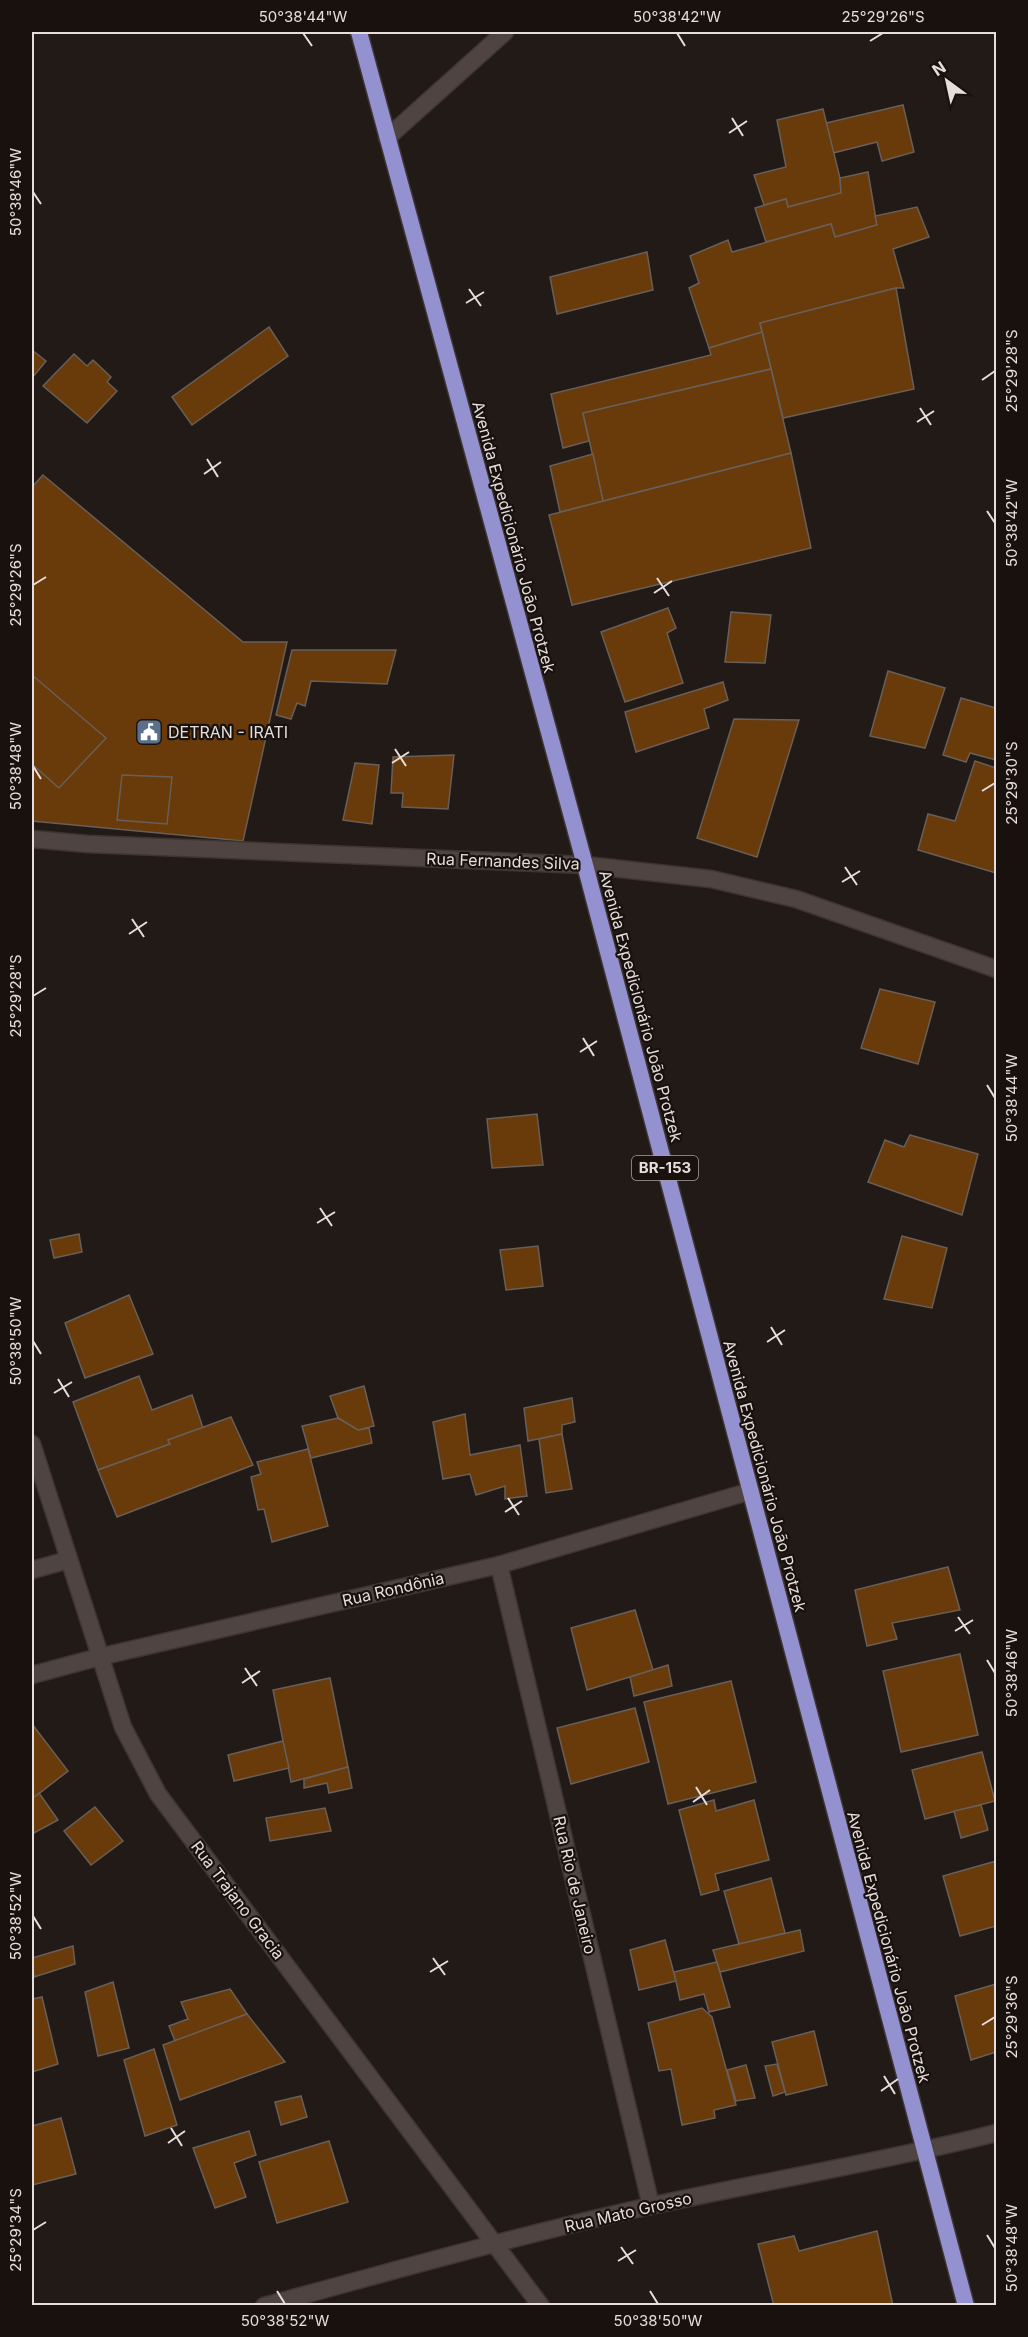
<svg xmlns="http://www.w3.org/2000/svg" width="1028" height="2337" font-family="Inter,sans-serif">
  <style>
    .building { fill: #693a0a; stroke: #685f59; stroke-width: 1.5 }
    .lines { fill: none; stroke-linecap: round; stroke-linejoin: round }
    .service-casing { stroke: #3c3533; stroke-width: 19 }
    .minor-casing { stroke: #3c3533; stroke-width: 19 }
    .secondary-casing { stroke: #3c3533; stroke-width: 19 }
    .trunk-casing { stroke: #3c3533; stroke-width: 19 }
    .service { stroke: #4f4441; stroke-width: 16 }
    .minor { stroke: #4f4441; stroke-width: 16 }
    .secondary { stroke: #4f4441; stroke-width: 16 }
    .trunk { stroke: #9391d0; stroke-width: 16 }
    .ticks { fill: none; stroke: #e5dedc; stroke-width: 2 }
    .labels { text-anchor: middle; stroke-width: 4.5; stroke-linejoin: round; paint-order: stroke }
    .shield { fill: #19110e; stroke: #a8a09e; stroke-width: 1.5 }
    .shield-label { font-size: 15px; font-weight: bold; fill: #e5dedc }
    .street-label { font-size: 16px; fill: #e5dedc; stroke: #19110e }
    .poi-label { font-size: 16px; fill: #e5dedc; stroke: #19110e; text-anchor: start }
    .neatline { fill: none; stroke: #e5dedc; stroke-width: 2 }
    .ticks-label { font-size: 15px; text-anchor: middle; fill: #e5dedc }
  </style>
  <rect width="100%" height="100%" fill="#221a16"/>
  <g class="building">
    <path d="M903 105 914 152 882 161 877 142 833 153 826 123Z"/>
    <path d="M823 109 840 178 841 193 788 207 786 199 764 205 754 175 786 167 777 120Z"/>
    <path d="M868 172 877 225 835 237 831 224 766 242 755 208 786 199 788 207 841 193 840 178Z"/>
    <path d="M917 207 929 237 893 249 904 288H896L760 323 762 332 709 348 689 288 699 283 690 256 728 240 732 252 831 224 835 237 877 225 875 216Z"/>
    <path d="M647 252 653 290 557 314 550 277Z"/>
    <path d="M896 288 914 389 783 418 760 323Z"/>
    <path d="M269 327 288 356 192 425 172 397Z"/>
    <path d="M762 332 771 369 583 413 589 441 563 448 551 394 711 355 709 348Z"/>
    <path d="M32 350 46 361 32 378Z"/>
    <path d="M74 354 87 366 93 360 111 377 107 382 117 391 87 423 43 386Z"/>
    <path d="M771 369 791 453 603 501 583 413Z"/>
    <path d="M791 453 811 548 572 605 549 515Z"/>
    <path d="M593 454 603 501 560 512 550 466Z"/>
    <path d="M43 475 243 642H287L243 841 32 821V487Z"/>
    <path d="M668 608 676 628 667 633 683 683 625 702 601 632Z"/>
    <path d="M731 612 771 615 765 663 725 662Z"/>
    <path d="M292 650H396L387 684 311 681 305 706 297 703 291 719 276 715Z"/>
    <path d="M888 671 945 688 925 748 870 736Z"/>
    <path d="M32 675 106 738 59 788 32 764Z"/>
    <path d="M723 682 728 700 704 709 709 728 636 752 625 712Z"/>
    <path d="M961 698 996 708V760L970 753 966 762 943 755Z"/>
    <path d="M734 719 799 720 757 857 697 838Z"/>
    <path d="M454 755 448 809 402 807 403 793H391L393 757Z"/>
    <path d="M975 761 996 768V873L918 850 928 814 955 821Z"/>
    <path d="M355 763 379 765 372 824 343 820Z"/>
    <path d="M122 775 172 777 167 824 117 820Z"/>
    <path d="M880 989 935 1002 918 1064 861 1048Z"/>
    <path d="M537 1114 543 1165 492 1168 487 1119Z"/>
    <path d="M910 1135 978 1154 962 1215 868 1182 885 1140 904 1147Z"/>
    <path d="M79 1234 82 1252 54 1258 50 1240Z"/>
    <path d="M902 1236 947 1248 932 1308 884 1299Z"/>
    <path d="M538 1246 543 1286 506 1290 500 1250Z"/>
    <path d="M129 1295 153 1354 85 1378 65 1323Z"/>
    <path d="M139 1376 152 1410 192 1395 203 1428 168 1440 170 1444 98 1470 73 1402Z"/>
    <path d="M364 1386 374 1426 358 1430 338 1418 330 1396Z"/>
    <path d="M572 1398 575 1422 562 1425V1434L528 1441 524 1408Z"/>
    <path d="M465 1414 470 1455 520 1445 527 1496 505 1499V1486L476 1495 470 1474 443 1479 433 1422Z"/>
    <path d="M231 1417 253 1465 117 1517 98 1470 170 1444 168 1440Z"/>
    <path d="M338 1418 358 1430 369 1428 372 1443 311 1458 302 1426Z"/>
    <path d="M562 1434 572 1489 546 1493 539 1439Z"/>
    <path d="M308 1449 328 1526 272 1542 264 1509 258 1510 251 1477 261 1474 257 1462Z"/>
    <path d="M948 1567 960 1610 892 1623 897 1639 867 1646 855 1590Z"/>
    <path d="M635 1610 653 1670 587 1690 571 1628Z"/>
    <path d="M960 1654 978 1735 901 1752 883 1671Z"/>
    <path d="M668 1665 672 1686 634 1696 630 1677Z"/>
    <path d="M330 1678 348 1767 291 1782 273 1690Z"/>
    <path d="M731 1681 756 1782 668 1804 644 1702Z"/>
    <path d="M635 1708 649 1762 571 1784 557 1728Z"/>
    <path d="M32 1724 68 1771 32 1799Z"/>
    <path d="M283 1741 289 1768 234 1781 228 1755Z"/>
    <path d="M982 1752 995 1801 925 1819 912 1770Z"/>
    <path d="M348 1767 352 1788 329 1793 327 1783 304 1788V1779Z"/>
    <path d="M39 1793 58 1820 32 1834V1799Z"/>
    <path d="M714 1800 716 1811 754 1800 769 1860 715 1874 719 1890 701 1895 679 1810Z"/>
    <path d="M981 1805 988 1830 961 1838 954 1811Z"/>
    <path d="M95 1807 123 1841 91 1865 64 1831Z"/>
    <path d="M325 1808 331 1831 270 1841 266 1818Z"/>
    <path d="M996 1861V1926L960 1936 943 1876Z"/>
    <path d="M771 1878 785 1933 739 1944 724 1891Z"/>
    <path d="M800 1930 804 1951 720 1972 713 1950Z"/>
    <path d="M665 1940 676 1981 639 1990 630 1950Z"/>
    <path d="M73 1946 75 1964 34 1977 32 1958Z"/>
    <path d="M717 1962 730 2007 709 2012 704 1994 680 2000 674 1972Z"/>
    <path d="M113 1982 129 2048 98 2056 85 1992Z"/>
    <path d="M996 1984V2052L971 2060 955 1996Z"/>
    <path d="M230 1989 247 2014 175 2041 169 2026 188 2019 181 2002Z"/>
    <path d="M42 1997 58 2064 32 2072V1999Z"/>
    <path d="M702 2008 712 2017 736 2105 714 2110 715 2118 682 2125 671 2069 659 2071 648 2023Z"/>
    <path d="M247 2014 285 2062 180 2100 163 2045Z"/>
    <path d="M814 2031 827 2085 786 2095 772 2042Z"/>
    <path d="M154 2049 177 2125 145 2136 124 2060Z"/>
    <path d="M777 2064 785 2092 773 2096 765 2066Z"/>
    <path d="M746 2065 755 2098 736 2101 727 2070Z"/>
    <path d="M301 2096 307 2117 281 2125 275 2102Z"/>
    <path d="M61 2118 76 2174 32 2185V2126Z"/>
    <path d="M249 2131 256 2155 234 2163 246 2197 215 2208 193 2148Z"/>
    <path d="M329 2141 348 2202 277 2223 259 2162Z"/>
    <path d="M877 2231 893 2306H774L758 2244 794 2236 799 2251Z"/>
  </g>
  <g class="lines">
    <defs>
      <path id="service" d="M32 1570 68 1560"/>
      <g id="minor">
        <path d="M387 138 505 32"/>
        <path d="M32 839 88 844 585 865 711 879 796 899 996 969"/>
        <path d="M499 1565 651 2206"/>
        <path d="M32 1675 99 1657 499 1565 751 1491"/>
        <path d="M264 2306C392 2271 520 2235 650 2206 765 2181 882 2162 996 2133"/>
      </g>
      <path id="secondary" d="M32 1444 123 1727 158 1794 541 2306"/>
      <path id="trunk" d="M359 32 585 865 966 2306"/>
    </defs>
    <use href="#service" class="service-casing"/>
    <use href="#minor" class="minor-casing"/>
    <use href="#secondary" class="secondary-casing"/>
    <use href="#trunk" class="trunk-casing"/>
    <use href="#service" class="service"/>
    <use href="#minor" class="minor"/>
    <use href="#secondary" class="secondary"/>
    <use href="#trunk" class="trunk"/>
  </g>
  <path class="ticks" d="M303 33 312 46M677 33 685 46M870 41 883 33M732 118 743 136M729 133 747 121M33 192 41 204M469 289 481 306M466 303 484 292M982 380 995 371M920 408 931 425M917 422 934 411M207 459 218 477M204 474 221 462M987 511 995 523M657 578 669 596M33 585 46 577M654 593 672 581M395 749 406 766M392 763 409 752M33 766 41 779M982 791 995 783M845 867 857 885M842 882 860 871M132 919 144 937M129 934 147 922M33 996 46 988M583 1038 594 1056M580 1052 597 1041M987 1085 995 1098M320 1208 332 1226M317 1223 335 1212M771 1327 782 1345M33 1341 41 1354M767 1342 785 1330M58 1379 69 1397M54 1393 72 1382M508 1498 519 1515M505 1512 522 1501M958 1617 970 1634M955 1631 973 1620M987 1660 995 1673M245 1668 257 1686M242 1683 260 1671M696 1787 707 1805M693 1802 710 1790M33 1916 41 1929M433 1958 445 1975M430 1972 448 1961M982 2025 995 2017M884 2076 895 2094M881 2091 898 2079M171 2128 182 2146M168 2143 185 2131M33 2230 46 2222M987 2235 995 2248M621 2247 633 2264M618 2261 636 2250M277 2291 285 2304M650 2291 658 2304"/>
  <defs>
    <symbol id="civic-square" viewBox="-11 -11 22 22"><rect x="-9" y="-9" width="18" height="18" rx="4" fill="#5c6f8a" stroke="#19110e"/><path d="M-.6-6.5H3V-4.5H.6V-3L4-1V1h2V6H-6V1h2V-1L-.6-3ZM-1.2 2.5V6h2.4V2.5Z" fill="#fff"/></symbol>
  </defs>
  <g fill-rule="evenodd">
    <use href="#civic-square" x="134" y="717" width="30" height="30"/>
  </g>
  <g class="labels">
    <rect class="shield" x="632" y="1156" width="66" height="24" rx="4.5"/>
    <g class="shield-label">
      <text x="665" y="1173">BR-153</text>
    </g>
    <g class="street-label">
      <text transform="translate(514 537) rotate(75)" y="6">Avenida Expedicionário João Protzek</text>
      <text transform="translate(503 861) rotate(2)" y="6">Rua Fernandes Silva</text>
      <text transform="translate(641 1006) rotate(75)" y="6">Avenida Expedicionário João Protzek</text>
      <text transform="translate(765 1476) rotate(75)" y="6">Avenida Expedicionário João Protzek</text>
      <text transform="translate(393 1589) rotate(-13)" y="6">Rua Rondônia</text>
      <text transform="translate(575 1885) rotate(77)" y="6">Rua Rio de Janeiro</text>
      <text transform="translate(238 1900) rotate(53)" y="6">Rua Trajano Gracia</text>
      <text transform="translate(889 1947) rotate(75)" y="6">Avenida Expedicionário João Protzek</text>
      <text transform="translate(628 2212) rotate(-13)" y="6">Rua Mato Grosso</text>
    </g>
    <g class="poi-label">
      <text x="168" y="738">DETRAN - IRATI</text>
    </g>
  </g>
  <rect width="1028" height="2337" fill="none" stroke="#19110e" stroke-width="66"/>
  <g transform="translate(947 81) rotate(327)" stroke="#19110e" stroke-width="4.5" paint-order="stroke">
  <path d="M0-4.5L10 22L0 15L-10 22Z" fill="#e5dedc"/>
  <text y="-9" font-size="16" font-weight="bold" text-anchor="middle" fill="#e5dedc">N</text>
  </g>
  <rect x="33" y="33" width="962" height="2271" class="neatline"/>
  <g class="ticks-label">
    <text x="303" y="22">50°38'44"W</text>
    <text x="677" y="22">50°38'42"W</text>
    <text x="883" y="22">25°29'26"S</text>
    <text transform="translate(16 192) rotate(-90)" y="5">50°38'46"W</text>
    <text transform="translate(1012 371) rotate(-90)" y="5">25°29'28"S</text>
    <text transform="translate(1012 523) rotate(-90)" y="5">50°38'42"W</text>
    <text transform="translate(16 585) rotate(-90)" y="5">25°29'26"S</text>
    <text transform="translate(16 766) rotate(-90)" y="5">50°38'48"W</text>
    <text transform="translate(1012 783) rotate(-90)" y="5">25°29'30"S</text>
    <text transform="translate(16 996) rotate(-90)" y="5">25°29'28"S</text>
    <text transform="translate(1012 1098) rotate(-90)" y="5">50°38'44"W</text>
    <text transform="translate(16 1341) rotate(-90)" y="5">50°38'50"W</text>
    <text transform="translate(1012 1673) rotate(-90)" y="5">50°38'46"W</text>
    <text transform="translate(16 1916) rotate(-90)" y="5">50°38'52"W</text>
    <text transform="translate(1012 2017) rotate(-90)" y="5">25°29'36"S</text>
    <text transform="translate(16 2230) rotate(-90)" y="5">25°29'34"S</text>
    <text transform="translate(1012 2248) rotate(-90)" y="5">50°38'48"W</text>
    <text x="285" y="2326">50°38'52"W</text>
    <text x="658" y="2326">50°38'50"W</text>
  </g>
</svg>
